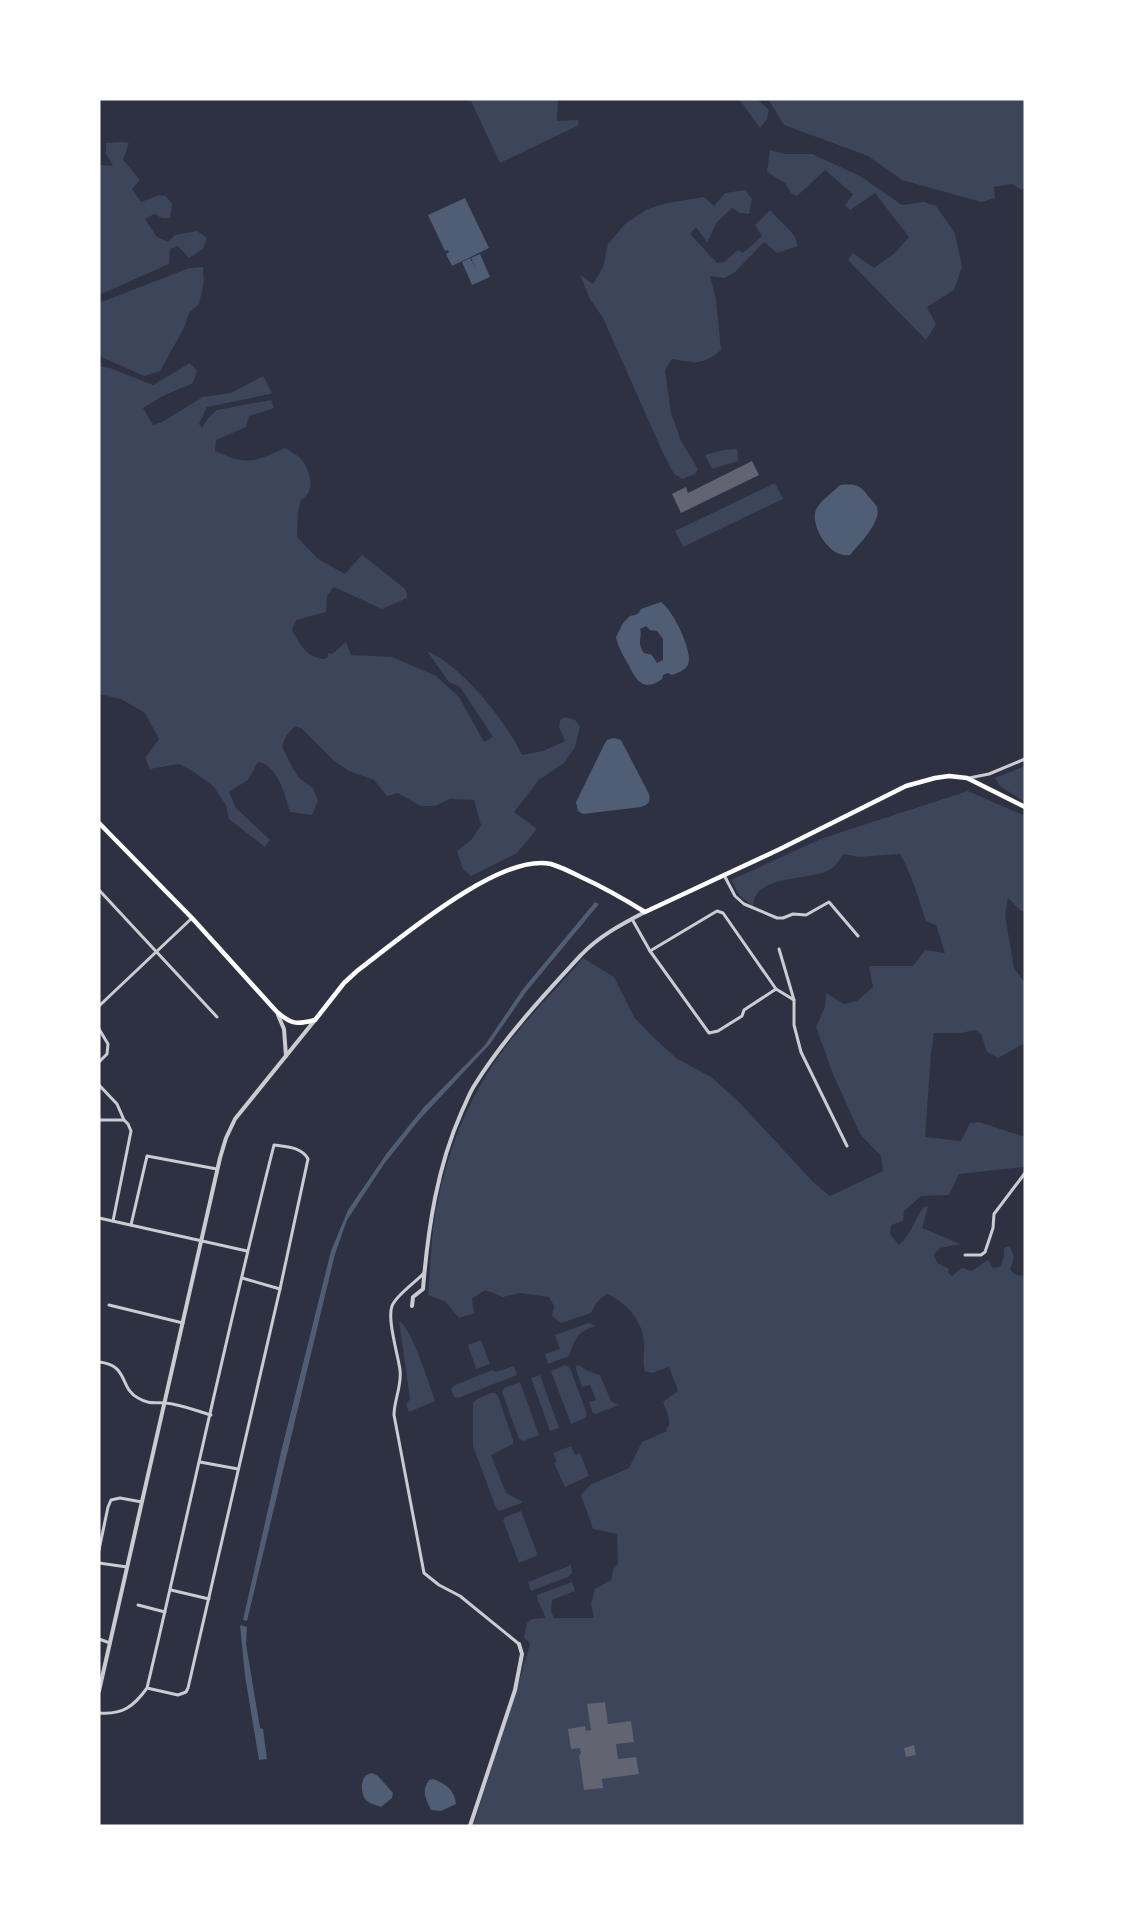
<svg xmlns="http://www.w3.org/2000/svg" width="1124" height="1925" font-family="'Alegreya Sans',sans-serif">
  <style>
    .green { fill: #3c4559 }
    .water { fill: #4f5d75; fill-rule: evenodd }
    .building { fill: #626471 }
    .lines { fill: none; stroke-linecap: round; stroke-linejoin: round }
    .minor { stroke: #caccd0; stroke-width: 3 }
    .tertiary { stroke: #caccd0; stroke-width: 4 }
    .secondary { stroke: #fff; stroke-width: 4.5 }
  </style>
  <rect width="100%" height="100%" fill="#2d3142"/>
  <g class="green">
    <path d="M470 99H558L557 121 578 120 579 125 500 163Z"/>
    <path d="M739 99H757L769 110 767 119 760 128Z"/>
    <path d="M768 99H1025V185L1022 190 1012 184 994 187 995 198 981 202 902 180 868 156 784 125Z"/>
    <path d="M122 142 129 143 123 160 140 180 132 189 141 202 159 195 166 196 172 204 170 218H162L154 214 145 219 157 237 168 242 175 235 197 231 207 238 203 249 189 258 178 246 170 249 169 264 99 295V165L113 166 106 154V143Z"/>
    <path d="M770 150 785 154H812L860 176 902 205 924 202 936 206 955 233 962 267 954 290 927 307 936 324 926 340 848 260 853 253 874 268 895 253 909 237 875 193 850 210 845 205 853 194 825 170 797 196 791 193 785 183 767 172Z"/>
    <path d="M745 190 752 199 749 214 740 213 732 208 717 222 707 242 696 227 690 234 717 263 724 262 738 250 743 253 762 236 755 225 770 210 794 235 798 246 777 253 764 242 735 272 725 278 710 276 716 299 721 350C701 366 696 363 672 359L665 370 671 413 681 441 698 469 695 474 682 479 674 474 663 453 603 318 590 299 580 275 593 284 603 267 608 244 626 223 648 209 667 203 704 197 714 206 725 193Z"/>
    <path d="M203 267 204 282 199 304 189 313 184 328 160 371 144 376 99 356V303L189 268Z"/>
    <path d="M190 363 197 371 193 383 163 396 143 408 153 425 162 422 203 397 231 393 263 376 272 393 270 394 207 407 199 424 202 428 208 418 217 410 271 400 274 408 249 416 246 427 216 440 215 451C249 466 253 462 285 448 291 452 298 455 302 460 311 473 316 491 301 500L298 511 297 537 318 559 345 574 362 555 404 588 407 593V598L382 609 334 587 327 596 326 612 296 620 292 630C300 644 306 658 325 659L328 657V653L332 654 346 642 351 655 392 657 436 676 459 697 484 742 493 737 460 687 449 682 427 651C461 665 507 722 522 755L543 751 565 741 559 727 560 720 565 717 575 720 580 726 575 747 564 763 539 780 514 812 537 829 517 853 471 876 463 869 457 851 472 839 481 825 474 800 450 799 435 806H421L398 793 387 796 374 780 349 771 334 761 301 728 295 726 286 736 282 746 292 767 299 778 313 788 318 801 312 815 290 812C285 795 278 765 258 762L248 780 229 792 236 808 270 840 265 847 229 819 226 805 213 786 194 772 179 764 150 769 145 758 159 739 145 713 121 699 99 694V366L110 368 153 385Z"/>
    <path d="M737 449 738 461 712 469 705 455 723 450Z"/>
    <path d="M775 483 783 499 683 547 675 531Z"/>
    <path d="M1025 766V802L1000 786 995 778Z"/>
    <path d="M968 791 1025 816V911H1021L1008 898 1005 915 1014 968 1025 983V1043L998 1058 987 1052 981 1034 975 1030 961 1033H934L931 1054 925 1137 961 1141 970 1123 979 1122 1025 1137V1165L1023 1167 959 1174 949 1195 921 1196 904 1211 903 1221 891 1225 890 1234 899 1245C913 1232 913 1221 924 1207L928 1206 922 1228 960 1244 940 1248 934 1254 937 1263 949 1269 948 1273 952 1276 962 1268 972 1271 988 1260 993 1268 1000 1267 1004 1257V1248L1010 1246 1014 1257 1010 1270 1016 1275 1025 1276V1826H473L523 1669V1665L525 1662 530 1643 524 1638 527 1623 532 1619 545 1618C544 1610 537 1604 537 1595L572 1582 575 1591 552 1600 551 1611 554 1618H594L591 1604 595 1589 611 1580 613 1570 618 1563 617 1534 593 1529 581 1495 590 1485 629 1468 642 1442 667 1431 666 1429 669 1425C670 1415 666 1411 663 1402L678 1391 669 1367 652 1373 645 1371C642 1361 645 1352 644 1342 642 1320 627 1303 607 1294 599 1299 595 1304 591 1313L561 1323 552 1316 554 1306 549 1297 520 1293 503 1297 485 1290 472 1299 474 1313 459 1318 446 1302 428 1295C431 1263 431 1231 438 1200 451 1138 474 1086 514 1036 535 1009 561 985 583 958L614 977 634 1017 650 1034 676 1058 711 1077 739 1102 814 1183 830 1196 883 1171 881 1156 860 1134 833 1074 816 1027 825 1007 826 993 844 1004 857 1001 873 987 869 966H913L925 950 945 953 936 925 926 921C918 898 912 875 900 854L858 857 844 854C840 859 836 866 831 869 810 882 755 873 753 906L740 896 731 880 823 838Z"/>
    <path d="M399 1321C412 1328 429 1384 435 1401L409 1412 406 1404 410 1399Z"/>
    <path d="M589 1323 596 1326C576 1332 576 1338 569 1356L548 1364 545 1354 560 1349 555 1335Z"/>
    <path d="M481 1340 490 1364 476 1369 468 1345Z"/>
    <path d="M565 1365 570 1368 587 1414 585 1418 571 1424 551 1371Z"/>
    <path d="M578 1365 588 1371 600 1375 611 1401 618 1405 596 1414 593 1413 589 1402 596 1400 590 1385 582 1387 576 1369V1366Z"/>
    <path d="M514 1366 517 1375 458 1398 454 1397 451 1389 453 1386 492 1370 496 1372Z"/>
    <path d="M540 1375 559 1428 550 1431 531 1378Z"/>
    <path d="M520 1382 539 1435 523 1441 519 1439 502 1392 504 1388Z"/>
    <path d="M491 1393H495L498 1396 513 1440V1444L491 1455 506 1493 521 1501 522 1503 499 1511 496 1508 473 1446V1403L477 1399Z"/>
    <path d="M571 1446 575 1455 580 1453 589 1476 565 1487 554 1463 557 1461 553 1453Z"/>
    <path d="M521 1511 537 1553 536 1556 519 1563 503 1520 505 1517Z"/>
    <path d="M571 1565 572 1573 568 1577 531 1591 528 1582Z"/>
  </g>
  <g class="water">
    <path d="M465 198 489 248 452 266 446 254 449 252 448 250 445 251 428 215Z"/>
    <path d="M480 254 490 277 472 285 462 262 470 258 476 269 471 258Z"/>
    <path d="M840 485C854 484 860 484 868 496 871 499 875 504 877 507 882 522 859 544 850 555 831 559 812 529 815 513 817 503 833 492 840 485Z"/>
    <path d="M661 602C672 609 694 652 688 665 685 670 678 673 672 675L668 673 663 675 662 679C643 693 636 680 628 664 623 655 618 647 616 637L623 623 630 616C636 615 639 614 641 609ZM646 626 650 630 657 631 663 639V660L657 663 652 655 644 653C636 640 643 638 640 629Z"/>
    <path d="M614 738 621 740 649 794C651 802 648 805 641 807L583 814 578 811 576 802 605 743 607 740Z"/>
    <path d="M595 902 599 904 526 992 490 1044 419 1120 384 1164 347 1220 335 1254 247 1621 243 1620 281 1452 331 1251 348 1210 387 1153 424 1107 485 1045 523 989Z"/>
    <path d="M240 1625 247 1627 246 1644 260 1728 263 1729 267 1759 259 1760 245 1676Z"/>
    <path d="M372 1773 378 1776 393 1793 392 1798 381 1807C377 1805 371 1804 367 1801 362 1797 360 1784 364 1778 365 1775 369 1774 372 1773Z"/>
    <path d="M433 1779C445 1783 455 1790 456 1804L441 1811 431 1810C426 1799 421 1791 429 1780Z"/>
  </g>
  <g class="building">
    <path d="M752 461 759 475 681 513 672 494 686 487 688 493Z"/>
    <path d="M605 1702 608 1724 631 1721 634 1742 616 1744 618 1759 636 1757 639 1774 602 1779 603 1788 584 1790 579 1755 581 1754 580 1748 571 1749 568 1729 585 1726 586 1731 591 1730 587 1704Z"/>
    <path d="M914 1745 916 1755 906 1757 904 1748Z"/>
  </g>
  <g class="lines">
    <g class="minor">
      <path d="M969 778 989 774 1025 759"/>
      <path d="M724 875 735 896 744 904 777 918H783L793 914 806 915 829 902 858 936"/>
      <path d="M99 890 217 1017"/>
      <path d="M632 919 650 951 709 1033 718 1031 742 1016 744 1010 776 989 794 1000V1025L801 1052 847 1146"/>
      <path d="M779 949 794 1000"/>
      <path d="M650 951 717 911 723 913 776 989"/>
      <path d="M99 1006 192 918"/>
      <path d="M99 1029 108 1044 107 1054 99 1062"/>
      <path d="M99 1085 117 1104 124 1120"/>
      <path d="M99 1120H124L128 1124 131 1131 113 1221"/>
      <path d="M99 1218 247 1251"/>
      <path d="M131 1225 147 1156 217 1169"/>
      <path d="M965 1255H981L985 1252 993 1228 994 1214 1025 1173"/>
      <path d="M424 1273C416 1282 396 1295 392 1306 387 1319 398 1355 400 1370 402 1386 394 1400 394 1415L424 1573 439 1585 460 1596 519 1644"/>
      <path d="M242 1278 280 1289"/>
      <path d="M109 1305 183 1323"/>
      <path d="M99 1362C129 1365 119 1388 138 1398 150 1405 154 1402 165 1403 180 1404 197 1411 211 1415"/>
      <path d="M200 1462 238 1469"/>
      <path d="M99 1550 108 1507 111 1500 120 1498 142 1502"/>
      <path d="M99 1563 127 1567"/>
      <path d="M171 1590 209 1599"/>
      <path d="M138 1605 165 1612"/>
      <path d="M99 1639 110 1643"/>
      <path d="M99 1713C123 1715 134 1706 147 1688 190 1507 228 1325 274 1145 287 1147 302 1147 308 1159L280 1289 188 1688 186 1692 178 1695 147 1688"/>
    </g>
    <g class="tertiary">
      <path d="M278 1015 284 1029 286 1056"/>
      <path d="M412 1306 413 1297 423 1289C428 1228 437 1167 462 1111 466 1103 469 1094 474 1086 504 1038 543 996 581 955 599 936 622 924 645 912"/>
      <path d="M99 1691 220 1158 226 1138 235 1119 315 1020"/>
      <path d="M470 1826 515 1690 522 1654 519 1644"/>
    </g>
    <path class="secondary" d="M99 823 192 918 277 1012C291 1024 296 1025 315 1020L344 983 357 971C397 941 500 852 551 864 561 867 571 872 581 877 603 887 624 899 645 912L780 849 906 786 935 778 949 776 967 778 1025 807"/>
  </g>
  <rect width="1124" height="1925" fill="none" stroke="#ffffff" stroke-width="201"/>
</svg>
